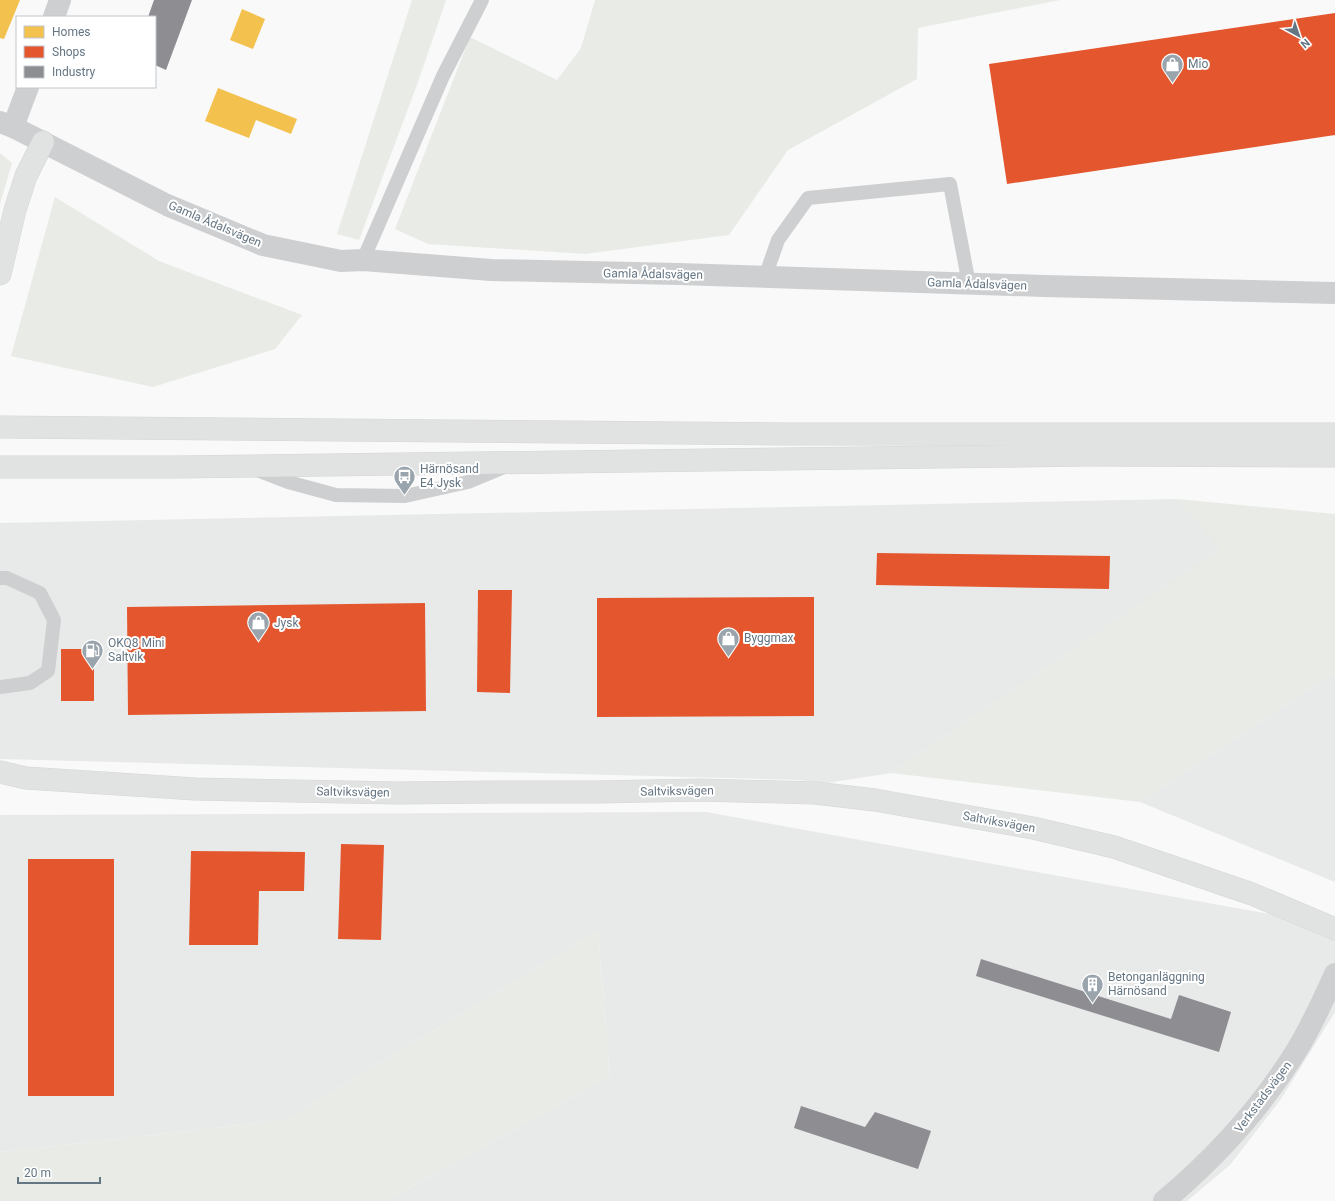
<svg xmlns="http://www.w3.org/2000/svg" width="1335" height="1201" font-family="Roboto,sans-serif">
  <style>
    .built { fill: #e8e9e9 }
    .green { fill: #e8ebe6 }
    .homes { fill: #f2c14e }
    .shops { fill: #e4572e }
    .industry { fill: #8d8d92 }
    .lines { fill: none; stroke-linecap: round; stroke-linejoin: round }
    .secondary-casing { stroke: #d5d6d7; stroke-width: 23 }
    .highway-casing { stroke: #d5d6d6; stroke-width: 23 }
    .lane { stroke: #cecfd0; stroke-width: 14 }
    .street { stroke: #cecfd0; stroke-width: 22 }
    .secondary { stroke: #e1e2e2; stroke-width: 22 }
    .highway { stroke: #e1e2e2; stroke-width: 22 }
    .labels { text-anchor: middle; stroke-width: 4; stroke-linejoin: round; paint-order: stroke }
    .poi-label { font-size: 12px; fill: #657683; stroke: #fff; text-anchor: start }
    .street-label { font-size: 12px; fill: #657683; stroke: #fff }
  </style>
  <rect width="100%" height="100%" fill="#f9f9f9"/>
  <g class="built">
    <path d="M1177 499 1221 549 891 773 827 783 798 780 0 759V523Z"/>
    <path d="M1335 672V882L1140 802Z"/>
    <path d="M706 812 1335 926V1012L1281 1099 1230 1165 1187 1201H386L610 1076 598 931 286 1120 0 1152V815Z"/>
  </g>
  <g class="green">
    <path d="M412 0H446L418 82 359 240 337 234Z"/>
    <path d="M595 0H1060L918 28 917 79 788 150 729 235 585 254 428 244 395 229 470 37 557 80 581 48Z"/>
    <path d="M0 153 12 163 0 204Z"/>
    <path d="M55 197 159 261 302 315 275 349 153 387 11 356Z"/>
    <path d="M1177 499 1335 514V672L1140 802 891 773 1220 549Z"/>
    <path d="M598 931 610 1076 386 1201H0V1152L286 1120Z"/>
  </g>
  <g class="homes">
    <path d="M0 0H20L4 39 0 38Z"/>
    <path d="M242 9 265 19 253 49 230 40Z"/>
    <path d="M218 88 297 119 291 134 256 120 249 138 205 121Z"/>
  </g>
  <g class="shops">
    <path d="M1335 13V135L1007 184 989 64Z"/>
    <path d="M877 553 1110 556 1109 589 876 585Z"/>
    <path d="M478 590H512L510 693 477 692Z"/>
    <path d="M814 597V716L597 717V598Z"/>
    <path d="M425 603 426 711 128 715 127 607Z"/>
    <rect x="61" y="649" width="33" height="52"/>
    <path d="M341 844 384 845 381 940 338 939Z"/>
    <path d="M191 851 305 852 304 891H259L258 945H189Z"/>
    <rect x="28" y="859" width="86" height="237"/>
  </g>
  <g class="industry">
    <path d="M154 0H192L166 70 155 65V17H148Z"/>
    <path d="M981 959 1171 1019 1179 995 1231 1012 1219 1052 976 976Z"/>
    <path d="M801 1106 865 1127 875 1112 931 1131 918 1169 794 1128Z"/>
  </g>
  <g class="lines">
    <defs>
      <path id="secondary" d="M0 772 26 778 195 789 397 793 497 792H596L701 790 815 793 875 800 1033 828 1114 847 1252 894 1335 929"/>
      <g id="highway">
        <path d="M0 274 15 210 26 176 43 142"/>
        <path d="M0 427 782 434H1335"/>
        <path d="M0 467H177L1088 455 1335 456"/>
      </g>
    </defs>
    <use href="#secondary" class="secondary-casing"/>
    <use href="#highway" class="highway-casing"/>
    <g class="lane">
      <path d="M363 260 443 76 482 0"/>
      <path d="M765 277 778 240 808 198 950 184 969 284"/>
      <path d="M257 470 288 482 336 495 405 496 468 482 504 467"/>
      <path d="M0 578H7L40 593 54 620 48 671 30 683 0 687"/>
    </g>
    <g class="street">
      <path d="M54 17 60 0"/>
      <path d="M0 122 13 127 167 205 263 245 341 261 363 260 491 270 679 274 1044 286 1335 293"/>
      <path d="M13 127 28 87"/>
      <path d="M1164 1201C1215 1158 1260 1109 1295 1053 1311 1028 1323 1000 1335 974"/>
    </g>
    <use href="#secondary" class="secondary"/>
    <use href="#highway" class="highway"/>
  </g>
  <defs>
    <symbol id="shop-pin" viewBox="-11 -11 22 30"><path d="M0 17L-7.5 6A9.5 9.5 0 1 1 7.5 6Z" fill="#99a4ac" stroke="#fff"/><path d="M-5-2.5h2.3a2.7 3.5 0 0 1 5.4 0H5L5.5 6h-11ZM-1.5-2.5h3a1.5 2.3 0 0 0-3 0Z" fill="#fff"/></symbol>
    <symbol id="bus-pin" viewBox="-11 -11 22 30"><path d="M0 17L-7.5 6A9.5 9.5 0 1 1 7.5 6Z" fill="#99a4ac" stroke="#fff"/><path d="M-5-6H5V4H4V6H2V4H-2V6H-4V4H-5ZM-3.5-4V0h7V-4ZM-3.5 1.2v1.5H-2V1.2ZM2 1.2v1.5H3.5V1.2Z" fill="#fff"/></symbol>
    <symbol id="fuel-pin" viewBox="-11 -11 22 30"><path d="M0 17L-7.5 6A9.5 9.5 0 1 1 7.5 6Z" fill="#99a4ac" stroke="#fff"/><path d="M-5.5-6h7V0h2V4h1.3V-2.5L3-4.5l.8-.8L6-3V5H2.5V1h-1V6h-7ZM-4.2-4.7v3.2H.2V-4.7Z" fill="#fff"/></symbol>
    <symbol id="building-pin" viewBox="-11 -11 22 30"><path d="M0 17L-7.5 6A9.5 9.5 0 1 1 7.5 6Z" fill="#99a4ac" stroke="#fff"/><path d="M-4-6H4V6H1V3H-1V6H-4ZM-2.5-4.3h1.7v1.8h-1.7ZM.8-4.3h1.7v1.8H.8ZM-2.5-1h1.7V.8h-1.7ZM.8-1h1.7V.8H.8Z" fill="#fff"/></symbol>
  </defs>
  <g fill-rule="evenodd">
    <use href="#shop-pin" x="1160" y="52" width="25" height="34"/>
    <use href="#bus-pin" x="392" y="464" width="25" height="34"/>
    <use href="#shop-pin" x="246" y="610" width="25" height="34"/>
    <use href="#shop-pin" x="716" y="626" width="25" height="34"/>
    <use href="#fuel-pin" x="80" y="638" width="25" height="34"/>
    <use href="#building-pin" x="1080" y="972" width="25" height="34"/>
  </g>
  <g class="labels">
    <g class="poi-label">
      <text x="1188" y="68">Mio</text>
      <text x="420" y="473">Härnösand<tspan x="420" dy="14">E4 Jysk</tspan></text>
      <text x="274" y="627">Jysk</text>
      <text x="744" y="642">Byggmax</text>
      <text x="108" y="647">OKQ8 Mini<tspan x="108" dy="14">Saltvik</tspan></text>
      <text x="1108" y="981">Betonganläggning<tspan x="1108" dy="14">Härnösand</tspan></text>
    </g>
    <g class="street-label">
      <text transform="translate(215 224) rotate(23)" y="4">Gamla Ådalsvägen</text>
      <text transform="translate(653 274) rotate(1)" y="4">Gamla Ådalsvägen</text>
      <text transform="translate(977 284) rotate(2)" y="4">Gamla Ådalsvägen</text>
      <text transform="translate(677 791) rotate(-1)" y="4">Saltviksvägen</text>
      <text transform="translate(353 792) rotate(1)" y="4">Saltviksvägen</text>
      <text transform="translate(999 822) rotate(10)" y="4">Saltviksvägen</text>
      <text transform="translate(1263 1097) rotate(-53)" y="4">Verkstadsvägen</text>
    </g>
  </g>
  <rect x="16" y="16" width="140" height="72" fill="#ffffff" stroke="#c1c8cd"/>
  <rect x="24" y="26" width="20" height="12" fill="#f2c14e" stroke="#c1c8cd"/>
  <text x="52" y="36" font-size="12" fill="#657683">Homes</text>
  <rect x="24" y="46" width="20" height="12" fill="#e4572e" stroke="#c1c8cd"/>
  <text x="52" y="56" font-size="12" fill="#657683">Shops</text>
  <rect x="24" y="66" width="20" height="12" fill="#8d8d92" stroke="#c1c8cd"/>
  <text x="52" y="76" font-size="12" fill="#657683">Industry</text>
  <g transform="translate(1299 36) rotate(140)" stroke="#ffffff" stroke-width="3" paint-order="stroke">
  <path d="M0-3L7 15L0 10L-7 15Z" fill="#657683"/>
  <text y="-6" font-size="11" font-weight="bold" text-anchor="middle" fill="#657683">N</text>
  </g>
  <path d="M18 1177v6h82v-6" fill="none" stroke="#657683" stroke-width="2"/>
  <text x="24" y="1177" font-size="12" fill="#657683" stroke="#ffffff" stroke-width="3" paint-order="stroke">20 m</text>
</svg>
